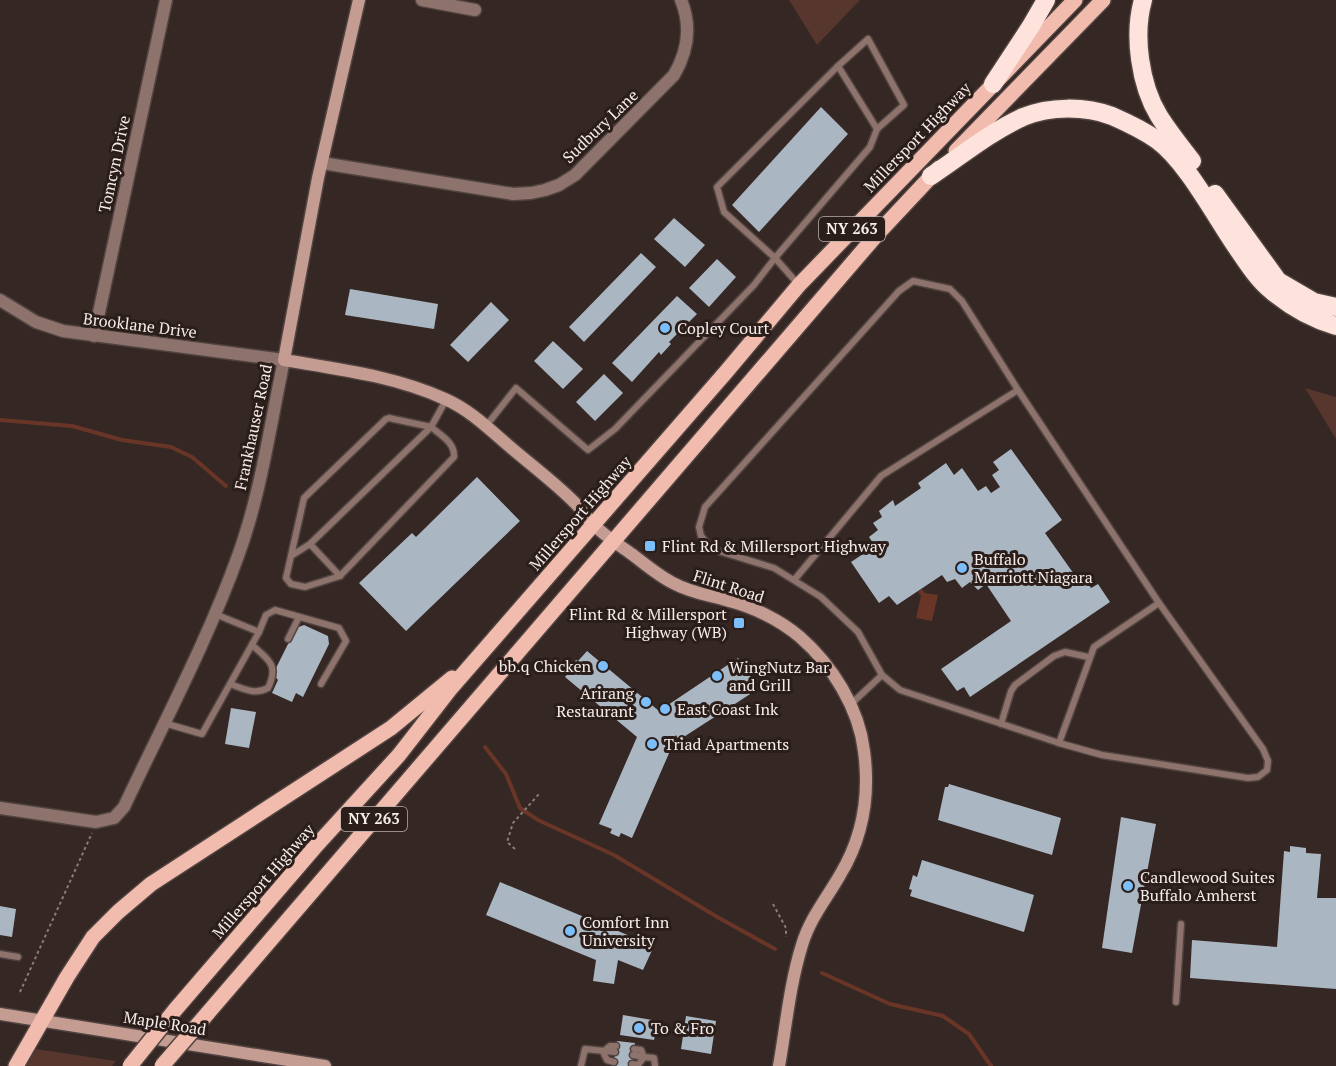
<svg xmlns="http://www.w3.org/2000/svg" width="1336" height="1066" font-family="'PT Serif',serif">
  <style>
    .green { fill: #56362d }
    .water { fill: #683527 }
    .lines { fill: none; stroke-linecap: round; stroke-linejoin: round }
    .stream { stroke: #683527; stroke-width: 4 }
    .building { fill: #aab6c1 }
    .lane-casing { stroke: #504340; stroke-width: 9 }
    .street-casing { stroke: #504340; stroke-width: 15 }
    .secondary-casing { stroke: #504340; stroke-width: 15 }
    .primary-casing { stroke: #504340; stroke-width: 18 }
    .highway-casing { stroke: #504340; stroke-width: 21 }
    .path { stroke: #897d7a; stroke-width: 2; stroke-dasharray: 3 3; stroke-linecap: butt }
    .lane { stroke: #8d736c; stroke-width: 6 }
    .street { stroke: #8d736c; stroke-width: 12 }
    .secondary { stroke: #c59c91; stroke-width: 12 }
    .primary { stroke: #f1bcad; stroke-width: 15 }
    .highway { stroke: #fde3dc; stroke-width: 18 }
    .primary-bridge-casing { stroke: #504340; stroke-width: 18; stroke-linecap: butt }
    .primary-bridge { stroke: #f1bcad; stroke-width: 15 }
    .poi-dot { fill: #7cbef9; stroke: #2b1e1a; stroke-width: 2 }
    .labels { text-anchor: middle; stroke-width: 6; stroke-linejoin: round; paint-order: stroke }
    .shield { fill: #2b1e1a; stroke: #b9afac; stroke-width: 1.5 }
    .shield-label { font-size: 15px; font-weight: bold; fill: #f6edea }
    .street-label { font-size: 16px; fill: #f6edea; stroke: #2b1e1a }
    .poi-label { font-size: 16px; fill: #f6edea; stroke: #2b1e1a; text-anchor: start }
  </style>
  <rect width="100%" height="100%" fill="#352724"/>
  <g class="green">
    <path d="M789 0H860L817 45Z"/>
    <path d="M1305 388 1336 397V439Z"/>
    <path d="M36 1049 116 1061 112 1066H26Z"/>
  </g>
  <path class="water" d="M922 589 925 593 938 595 932 621 916 618 921 596 918 592Z"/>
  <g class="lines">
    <g class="stream">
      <path d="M0 420 72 426 122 440 171 447 192 457 226 486"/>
      <path d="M485 747 506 774 520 808 538 820 614 855 719 918 775 949"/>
      <path d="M822 973 890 1004 943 1016 969 1034 991 1066"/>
    </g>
  </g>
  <g class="building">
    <path d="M821 107 848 134 759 232 732 205Z"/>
    <path d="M674 218 705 245 685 267 654 239Z"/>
    <path d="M641 253 656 267 584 342 569 327Z"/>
    <path d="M717 259 736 277 709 307 689 288Z"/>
    <path d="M350 289 438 304 434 329 345 315Z"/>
    <path d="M677 296 697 314 669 342 671 344 661 355 659 352 632 382 612 363Z"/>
    <path d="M491 302 509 320 468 362 450 345Z"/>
    <path d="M553 341 583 369 563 389 534 361Z"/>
    <path d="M604 374 623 393 595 421 576 402Z"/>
    <path d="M1011 449 1062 520 1045 533 1076 577 1082 574 1091 588 1098 584 1110 602 970 697 964 687 957 691 941 669 1011 621 986 584 978 590 970 582 962 588 955 579 947 582 942 575 897 605 889 596 879 603 851 562 875 546 869 537 878 530 873 523 882 517 879 511 893 500 895 506 921 488 918 483 946 463 954 475 962 468 978 491 986 486 991 493 1000 487 992 475 999 470 993 462Z"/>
    <path d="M477 477 520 521 406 631 359 583 412 533 416 537Z"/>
    <path d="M304 625 328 636 329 644 303 697 296 693 292 702 272 693 278 680 273 674 296 628Z"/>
    <path d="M587 651 659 711 738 658 747 671 748 670 752 675 750 677 758 689 679 740 676 735 667 748 670 751 632 838 621 833 619 837 610 833 612 829 599 824 637 737 565 677 574 666 572 665 576 660 578 661Z"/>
    <path d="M231 708 256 712 249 748 225 744Z"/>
    <path d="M949 784 1061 818 1052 855 938 820 945 787H948Z"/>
    <path d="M1121 817 1156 824 1132 953 1102 948Z"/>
    <path d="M1290 846 1306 848V853L1321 854 1317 898H1336V989L1190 978 1192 940 1277 947 1284 851 1290 852Z"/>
    <path d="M922 860 1034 895 1024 932 910 896 912 890 909 889 913 875 917 877Z"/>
    <path d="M500 882 654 946 643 970 618 960 614 984 593 981 596 960 486 915Z"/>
    <path d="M0 906 16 909 12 937 0 935Z"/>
    <path d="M623 1015 658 1021 654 1040 620 1035Z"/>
    <path d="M686 1016 716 1021 711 1054 681 1049Z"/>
    <path d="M617 1041 635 1043 632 1066H613Z"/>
  </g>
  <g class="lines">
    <defs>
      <g id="lane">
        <path d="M838 66 877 129 870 147 775 258 724 212 717 187Z"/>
        <path d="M838 66 868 39 904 105 877 129"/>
        <path d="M913 281 950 289 962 301 1018 390 1159 603 1263 749 1268 761 1267 770 1258 777 1248 778 1102 755 1059 743 900 690 882 675 858 632 821 597 774 568 712 549 701 536 699 527 705 507 899 291Z"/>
        <path d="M486 426 516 388 588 450 615 429 754 285 775 258 798 284"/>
        <path d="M310 544 340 576"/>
        <path d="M291 556 310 544 431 427C442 436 455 443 454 457L340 576 305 587 291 584 286 578 304 498 386 419 389 418 431 427 446 400"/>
        <path d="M795 579 881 476 1018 390"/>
        <path d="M215 614 259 632 266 615 275 610 339 628 346 641 321 684"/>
        <path d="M288 639 299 617"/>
        <path d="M230 684C244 689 255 695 268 688 279 665 269 660 252 645"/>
        <path d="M851 704 882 675"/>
        <path d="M164 723 202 734 259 632"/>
        <path d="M1001 724 1011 691 1015 685 1054 656 1065 652 1088 657"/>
        <path d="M1059 743 1094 647 1159 603"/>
        <path d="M0 954 18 957"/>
        <path d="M1176 1002 1181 924"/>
        <path d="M633 1055 644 1057 641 1050 634 1049"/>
        <path d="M614 1062 607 1060 603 1052 610 1046H616"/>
        <path d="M632 1064 638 1065 644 1057 654 1058 655 1066"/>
        <path d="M581 1066 585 1049 615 1052"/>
      </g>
      <g id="street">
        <path d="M422 0 475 10"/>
        <path d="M322 163 513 194 531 193 545 190 559 185 575 175 674 75C688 51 692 27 681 0"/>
        <path d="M0 300 36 322 63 331 284 360C270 426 261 493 238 556 207 642 163 724 124 807L114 818 96 822 0 808"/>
        <path d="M94 336 166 0"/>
      </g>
      <g id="secondary">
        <path d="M359 0 318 178 284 360C337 369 395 376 445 399 470 410 488 428 509 446 531 465 554 482 574 502 581 508 585 516 591 522 603 535 619 545 633 555 646 565 659 576 673 583 691 593 709 595 729 601 753 607 780 620 800 637 832 665 859 708 864 751 870 795 863 837 840 875 827 898 810 918 802 945 790 983 786 1026 779 1066"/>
        <path d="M0 1014 325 1066"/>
      </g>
      <g id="primary">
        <path d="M956 151 1103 0"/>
        <path d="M175 1010 315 847 399 755 451 688 726 372 799 285 1075 0"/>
        <path d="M207 1014 879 232 939 168"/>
        <path d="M16 1066 67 977 93 937 118 912 151 884 391 728 452 678"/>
      </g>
      <g id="highway">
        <path d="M1143 0C1133 35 1140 85 1159 116 1169 132 1181 147 1192 161"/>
        <path d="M993 84 1031 26 1046 0"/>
        <path d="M931 176C961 156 990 132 1023 117 1050 106 1085 106 1112 116 1128 123 1143 130 1157 140 1186 161 1214 214 1235 245 1246 261 1257 279 1272 291 1291 307 1313 319 1336 326"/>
        <path d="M1215 194 1278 281 1314 302 1336 307"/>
      </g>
    </defs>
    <use href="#lane" class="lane-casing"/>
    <use href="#street" class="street-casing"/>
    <use href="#secondary" class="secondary-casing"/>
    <use href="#primary" class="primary-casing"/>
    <use href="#highway" class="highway-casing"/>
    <g class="path">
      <path d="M515 849 507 842 513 823 539 794"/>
      <path d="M773 904 786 928V937"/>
      <path d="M20 992 92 833"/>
    </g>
    <use href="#lane" class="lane"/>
    <use href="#street" class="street"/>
    <use href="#secondary" class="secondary"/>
    <use href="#primary" class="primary"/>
    <use href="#highway" class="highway"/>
    <defs>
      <g id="primary-bridge">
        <path d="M130 1066 175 1010"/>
        <path d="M162 1066 207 1014"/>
      </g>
    </defs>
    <use href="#primary-bridge" class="primary-bridge-casing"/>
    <use href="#primary-bridge" class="primary-bridge"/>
  </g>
  <g class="poi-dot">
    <circle cx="665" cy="328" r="6"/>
    <rect x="644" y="540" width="12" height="12" rx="3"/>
    <circle cx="962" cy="568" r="6"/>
    <rect x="733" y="617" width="12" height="12" rx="3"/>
    <circle cx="603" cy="666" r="6"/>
    <circle cx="717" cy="676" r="6"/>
    <circle cx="646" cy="702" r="6"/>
    <circle cx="665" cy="709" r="6"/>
    <circle cx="652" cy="744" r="6"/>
    <circle cx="1128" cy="886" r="6"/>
    <circle cx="570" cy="931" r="6"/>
    <circle cx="639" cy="1028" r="6"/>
  </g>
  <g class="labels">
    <g class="shield">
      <rect x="819" y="217" width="66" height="24" rx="4.5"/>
      <rect x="341" y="807" width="66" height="24" rx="4.5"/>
    </g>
    <g class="shield-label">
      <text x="852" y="234">NY 263</text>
      <text x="374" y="824">NY 263</text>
    </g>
    <g class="street-label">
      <text transform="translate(600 126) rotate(-44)" y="6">Sudbury Lane</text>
      <text transform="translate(917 137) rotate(-46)" y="6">Millersport Highway</text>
      <text transform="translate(114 164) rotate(-78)" y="6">Tomcyn Drive</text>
      <text transform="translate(140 325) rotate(7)" y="6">Brooklane Drive</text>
      <text transform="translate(253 427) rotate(-78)" y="6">Frankhauser Road</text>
      <text transform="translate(580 513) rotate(-49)" y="6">Millersport Highway</text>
      <text transform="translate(729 586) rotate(18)" y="6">Flint Road</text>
      <text transform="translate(263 881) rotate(-49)" y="6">Millersport Highway</text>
      <text transform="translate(165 1023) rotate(9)" y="6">Maple Road</text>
    </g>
    <g class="poi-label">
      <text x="677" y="334">Copley Court</text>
      <text x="662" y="552">Flint Rd &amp; Millersport Highway</text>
      <text x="974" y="565">Buffalo<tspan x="974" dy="18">Marriott Niagara</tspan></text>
      <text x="727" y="620" text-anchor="end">Flint Rd &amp; Millersport<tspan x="727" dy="18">Highway (WB)</tspan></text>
      <text x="591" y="672" text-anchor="end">bb.q Chicken</text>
      <text x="729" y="673">WingNutz Bar<tspan x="729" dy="18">and Grill</tspan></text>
      <text x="634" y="699" text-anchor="end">Arirang<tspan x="634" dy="18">Restaurant</tspan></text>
      <text x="677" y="715">East Coast Ink</text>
      <text x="664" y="750">Triad Apartments</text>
      <text x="1140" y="883">Candlewood Suites<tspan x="1140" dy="18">Buffalo Amherst</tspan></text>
      <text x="582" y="928">Comfort Inn<tspan x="582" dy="18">University</tspan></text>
      <text x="651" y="1034">To &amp; Fro</text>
    </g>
  </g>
</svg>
